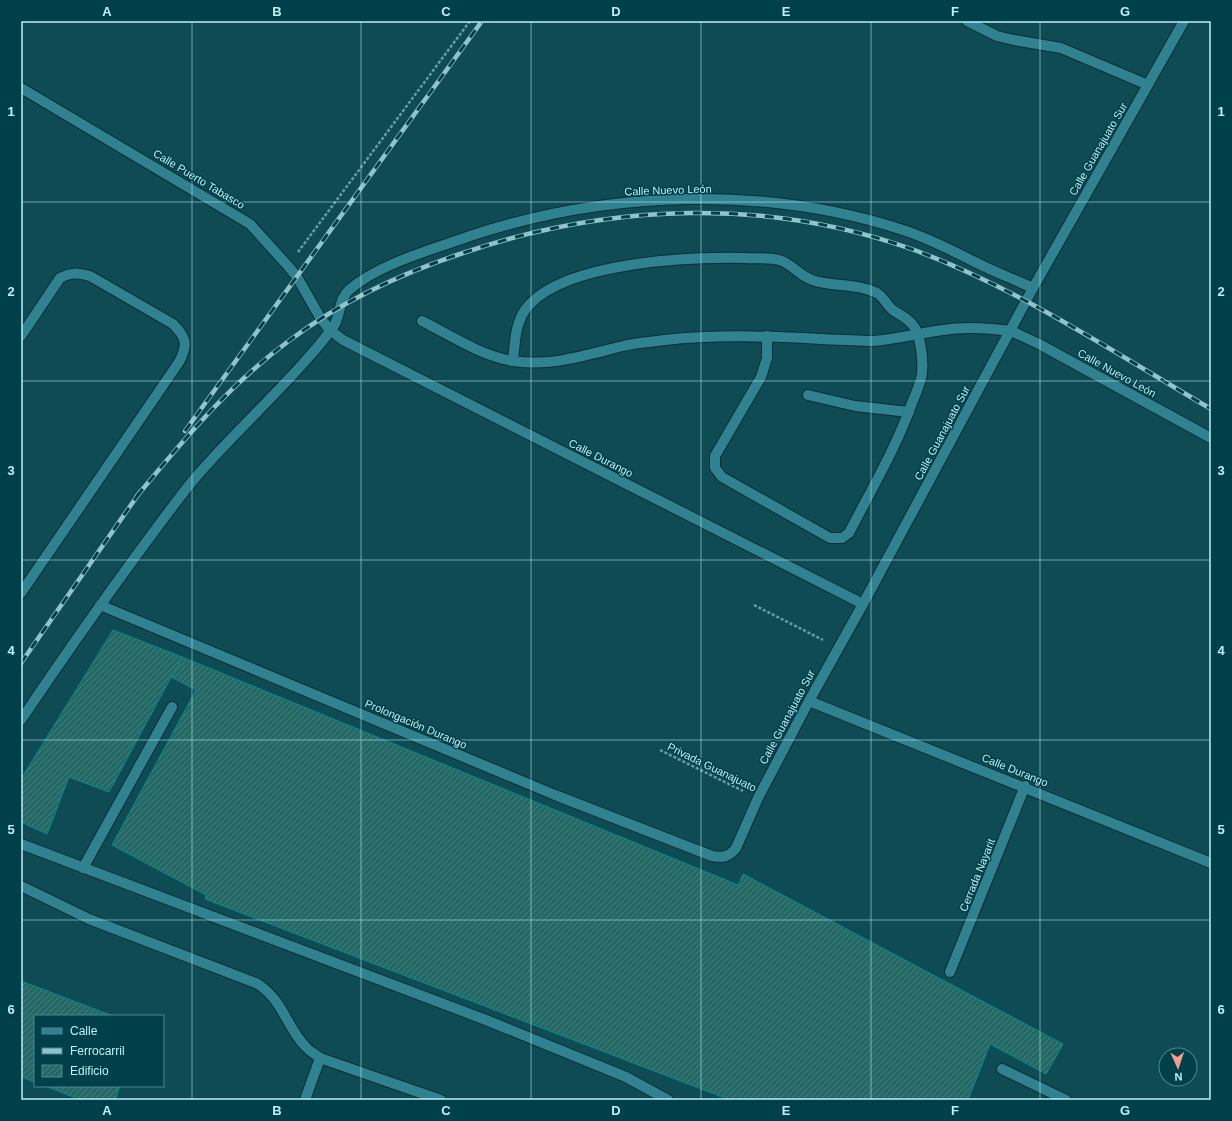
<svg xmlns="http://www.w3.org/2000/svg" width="1232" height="1121" font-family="Arial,sans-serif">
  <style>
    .building { fill: url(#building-hatch); stroke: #038d89 }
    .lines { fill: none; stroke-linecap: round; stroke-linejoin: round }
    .service-casing { stroke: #0c2e34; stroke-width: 12 }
    .minor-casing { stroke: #0c2e34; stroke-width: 12 }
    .path { stroke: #689ea7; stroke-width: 2.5; stroke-dasharray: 3 2; stroke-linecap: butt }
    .service { stroke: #318290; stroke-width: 10 }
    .minor { stroke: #318290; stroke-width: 10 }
    .rail-casing { stroke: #91c3cd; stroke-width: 4.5 }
    .rail { stroke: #00404a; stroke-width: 3; stroke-dasharray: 9; stroke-linecap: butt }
    .grid { fill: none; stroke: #bfeef7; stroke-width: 1; stroke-opacity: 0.55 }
    .labels { text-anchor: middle; stroke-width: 3; stroke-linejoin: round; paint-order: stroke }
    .street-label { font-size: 11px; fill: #bfeef7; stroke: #00404a }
    .neatline { fill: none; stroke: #bfeef7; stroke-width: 1.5 }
    .grid-label { font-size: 13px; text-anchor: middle; font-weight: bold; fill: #bfeef7 }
  </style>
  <defs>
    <pattern id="building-hatch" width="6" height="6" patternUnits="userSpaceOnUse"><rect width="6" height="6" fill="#246966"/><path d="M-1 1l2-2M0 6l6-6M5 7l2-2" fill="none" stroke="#427f7d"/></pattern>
  </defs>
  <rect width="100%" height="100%" fill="#0f4b55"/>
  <g class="building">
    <path d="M113 630 182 657 109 792 69 777 47 834 21 822V779Z"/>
    <path d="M182 657 738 885 743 874 1063 1044 1046 1074 990 1044 968 1100H730L205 899 206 895 112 845 196 690 171 677Z"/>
    <path d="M21 981 113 1016H35V1082L21 1077Z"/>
    <path d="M45 1086H120L115 1100H81Z"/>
  </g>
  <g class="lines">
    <defs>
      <g id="service">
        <path d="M967 21 997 36 1014 40 1061 48 1148 85"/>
        <path d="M422 321C450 335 481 356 513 361 551 367 586 355 623 346 636 343 651 342 665 340 734 332 804 339 873 341 897 339 920 333 943 330 966 326 989 328 1011 331"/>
        <path d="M21 336 60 278C71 272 78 273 90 276L173 324C187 338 188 345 179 362L21 593"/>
        <path d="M513 361C515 342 515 320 529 305 568 262 688 257 744 258 755 259 768 257 779 260 791 263 800 276 812 280 832 287 857 283 877 293 884 297 887 306 894 311 904 317 914 322 918 335 921 346 923 362 922 373 921 383 916 393 912 403 896 448 871 490 849 533L842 538H830L722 477 715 468V456L761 377 767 358V336"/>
        <path d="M808 395 855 406 909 412"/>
        <path d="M21 844 486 1020 626 1077 668 1100"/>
        <path d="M83 868 172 707"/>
        <path d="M21 886 89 919 258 984C285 1003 285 1025 305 1046 309 1051 315 1054 320 1058L441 1100"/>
        <path d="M1002 1069 1066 1100"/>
        <path d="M305 1100 320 1058"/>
      </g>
      <g id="minor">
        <path d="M21 88 250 224 288 266 297 277 321 319 330 330 343 340 863 604"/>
        <path d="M1011 331 1039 344 1211 438"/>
        <path d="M100 605 555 795 712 856C723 858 729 857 736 848L758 798 809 701 863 604 1033 288 1184 21"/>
        <path d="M809 701 1211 863"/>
        <path d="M21 720C60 662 100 605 141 549 159 525 176 501 195 478 230 437 271 400 307 359 317 348 327 336 335 324 341 312 339 299 349 290 378 264 434 249 470 236 609 190 767 185 906 231 930 239 953 251 975 262 994 272 1014 279 1033 288"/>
        <path d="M950 972 1025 786"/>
      </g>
    </defs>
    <use href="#service" class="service-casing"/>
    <use href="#minor" class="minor-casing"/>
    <g class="path">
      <path d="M298 252 470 21"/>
      <path d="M754 605 823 640"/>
      <path d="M660 750 743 791"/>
    </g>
    <use href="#service" class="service"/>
    <use href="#minor" class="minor"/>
    <defs>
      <g id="rail">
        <path d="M185 431 482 21"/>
        <path d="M137 496C184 439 231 383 290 340 342 301 402 273 463 253 610 203 770 197 917 251 1021 290 1115 353 1211 409"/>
        <path d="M21 663 140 492"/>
      </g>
    </defs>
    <use href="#rail" class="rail-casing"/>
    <use href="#rail" class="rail"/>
  </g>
  <path class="grid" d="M192 21V1100M361 21V1100M531 21V1100M701 21V1100M871 21V1100M1040 21V1100M21 202H1211M21 381H1211M21 560H1211M21 740H1211M21 920H1211"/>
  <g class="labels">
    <g class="street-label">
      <text transform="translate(1098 149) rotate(-60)" y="4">Calle Guanajuato Sur</text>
      <text transform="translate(199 179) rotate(31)" y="4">Calle Puerto Tabasco</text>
      <text transform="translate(668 190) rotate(-2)" y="4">Calle Nuevo León</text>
      <text transform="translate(1117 373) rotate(29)" y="4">Calle Nuevo León</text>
      <text transform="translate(942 433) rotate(-62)" y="4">Calle Guanajuato Sur</text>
      <text transform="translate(601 458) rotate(27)" y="4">Calle Durango</text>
      <text transform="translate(787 717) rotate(-62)" y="4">Calle Guanajuato Sur</text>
      <text transform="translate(416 724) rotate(23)" y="4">Prolongación Durango</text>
      <text transform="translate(712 767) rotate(26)" y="4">Privada Guanajuato</text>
      <text transform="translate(1015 770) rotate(22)" y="4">Calle Durango</text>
      <text transform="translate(977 875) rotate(-68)" y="4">Cerrada Nayarit</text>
    </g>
  </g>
  <rect width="1232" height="1121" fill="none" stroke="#00404a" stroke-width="44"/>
  <rect x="34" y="1015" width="130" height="72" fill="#00404a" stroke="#4c868f"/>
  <rect x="42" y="1028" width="20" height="6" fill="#318290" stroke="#4c868f"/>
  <text x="70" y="1035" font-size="12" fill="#bfeef7">Calle</text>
  <rect x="42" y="1048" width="20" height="6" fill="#91c3cd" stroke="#4c868f"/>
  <text x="70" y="1055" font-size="12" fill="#bfeef7">Ferrocarril</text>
  <rect x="42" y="1065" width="20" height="12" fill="url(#building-hatch)" stroke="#4c868f"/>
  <text x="70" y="1075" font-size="12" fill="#bfeef7">Edificio</text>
  <g transform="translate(1178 1067) rotate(177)"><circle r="19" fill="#00404a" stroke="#4c868f"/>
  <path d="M0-3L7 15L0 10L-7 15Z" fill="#f49d8d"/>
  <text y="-6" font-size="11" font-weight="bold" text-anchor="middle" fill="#bfeef7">N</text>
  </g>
  <rect x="22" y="22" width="1188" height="1077" class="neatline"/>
  <g class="grid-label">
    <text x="107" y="16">A</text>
    <text x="277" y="16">B</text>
    <text x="446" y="16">C</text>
    <text x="616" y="16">D</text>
    <text x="786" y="16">E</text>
    <text x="955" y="16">F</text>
    <text x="1125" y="16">G</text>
    <text x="11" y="116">1</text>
    <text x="1221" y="116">1</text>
    <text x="11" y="296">2</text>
    <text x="1221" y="296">2</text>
    <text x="11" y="475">3</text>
    <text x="1221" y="475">3</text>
    <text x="11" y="655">4</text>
    <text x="1221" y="655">4</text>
    <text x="11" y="834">5</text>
    <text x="1221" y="834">5</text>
    <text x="11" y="1014">6</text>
    <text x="1221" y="1014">6</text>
    <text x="107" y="1115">A</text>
    <text x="277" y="1115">B</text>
    <text x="446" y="1115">C</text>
    <text x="616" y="1115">D</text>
    <text x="786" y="1115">E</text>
    <text x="955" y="1115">F</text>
    <text x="1125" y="1115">G</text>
  </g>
</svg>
